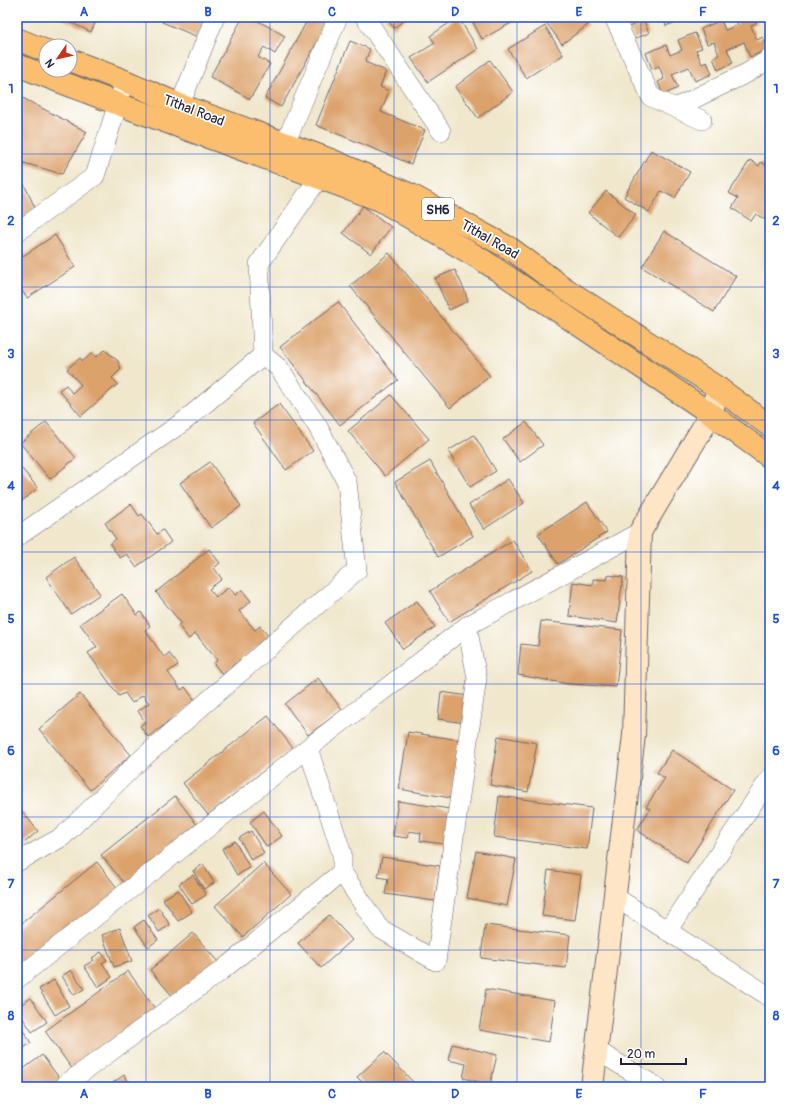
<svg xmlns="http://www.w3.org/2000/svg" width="787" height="1104" font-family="Pangolin,sans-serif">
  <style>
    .building { fill: #dca26c }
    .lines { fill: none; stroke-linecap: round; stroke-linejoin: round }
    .street-casing { stroke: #6a676e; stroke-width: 20 }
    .secondary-casing { stroke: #6a676e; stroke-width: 24 }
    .primary-casing { stroke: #6a676e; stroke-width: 24 }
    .street { stroke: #fff; stroke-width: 19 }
    .secondary { stroke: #fde5c5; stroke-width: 22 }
    .primary { stroke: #fabe6e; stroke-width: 22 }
    .grid { fill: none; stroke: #1d4ed8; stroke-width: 1; stroke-opacity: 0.55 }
    .labels { text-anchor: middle; stroke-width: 3.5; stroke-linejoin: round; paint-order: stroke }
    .shield { fill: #fff; stroke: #646476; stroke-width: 1 }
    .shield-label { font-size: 13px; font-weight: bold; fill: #22223b }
    .street-label { font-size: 14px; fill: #22223b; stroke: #fff }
    .neatline { fill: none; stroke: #1d4ed8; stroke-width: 1.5 }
    .grid-label { font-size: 13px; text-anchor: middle; font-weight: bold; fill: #1d4ed8 }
  </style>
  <rect width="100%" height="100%" fill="#fff"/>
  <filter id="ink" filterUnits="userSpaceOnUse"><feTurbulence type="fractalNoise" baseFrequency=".025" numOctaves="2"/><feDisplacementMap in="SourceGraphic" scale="8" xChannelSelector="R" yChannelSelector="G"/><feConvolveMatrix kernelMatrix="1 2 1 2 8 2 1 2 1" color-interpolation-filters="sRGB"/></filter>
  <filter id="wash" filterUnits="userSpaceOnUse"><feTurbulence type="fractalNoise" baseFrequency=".012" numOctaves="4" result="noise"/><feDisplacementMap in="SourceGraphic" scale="16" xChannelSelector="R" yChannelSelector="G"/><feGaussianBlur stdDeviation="0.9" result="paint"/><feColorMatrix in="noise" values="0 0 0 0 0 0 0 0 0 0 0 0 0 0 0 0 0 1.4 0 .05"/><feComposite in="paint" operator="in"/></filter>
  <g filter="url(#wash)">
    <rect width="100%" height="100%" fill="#f0e7cc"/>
    <g id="blocks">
      <g class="building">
        <path d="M59 17H98L91 32Z"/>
        <path d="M164 17H206L198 37 162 22Z"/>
        <path d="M243 17H251L285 36 275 54 264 47 258 57 270 64 250 99 210 77Z"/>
        <path d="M309 17H331L281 107 265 98Z"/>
        <path d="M385 17H408L394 28Z"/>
        <path d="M458 17 478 49 428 82 411 58 435 43 430 36Z"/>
        <path d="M470 17H522L482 39Z"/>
        <path d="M542 17H582L588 25 562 44Z"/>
        <path d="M632 17H647L643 19 649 33 634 39 629 27 635 24Z"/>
        <path d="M663 17H683V18L666 26Z"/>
        <path d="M734 17H754L756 23 751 26 757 40 763 37 768 49 750 57 744 42 727 49 733 63 718 70 713 58 719 55 714 42 707 44 701 29 721 20 725 30 738 25Z"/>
        <path d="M545 26 563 55 526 78 508 49Z"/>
        <path d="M695 33 702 48 696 50 702 64 707 62 712 74 695 81 689 67 672 74 678 88 663 95 658 82 664 79 659 66 652 69 646 53 666 45 670 55 682 50 678 40Z"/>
        <path d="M350 41 370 49 365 62 386 71 380 87 389 91 381 112 425 130 411 164 316 125Z"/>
        <path d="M490 60 513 92 478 118 455 87Z"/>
        <path d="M17 95 87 132 62 174 17 161Z"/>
        <path d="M651 150 690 172 675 198 661 191 649 212 624 197Z"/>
        <path d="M750 160 759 166 761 162 770 168V223L756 214 751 221 732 208 738 198 729 193Z"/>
        <path d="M24 184 36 210 17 221V188Z"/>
        <path d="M606 191 636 215 618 237 588 213Z"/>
        <path d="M363 206 391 227 371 254 343 233Z"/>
        <path d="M664 231 736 276 714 312 642 267Z"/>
        <path d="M55 235 75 267 27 298 17 284V260Z"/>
        <path d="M389 253 490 376 450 408 350 286Z"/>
        <path d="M455 270 464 289 468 301 449 310 435 278Z"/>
        <path d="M338 302 398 380 340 425 280 347Z"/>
        <path d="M105 350 118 361 121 369 112 378 118 384 81 416 59 390 66 385 72 393 81 385 67 369 80 358 83 361 92 353 96 357Z"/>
        <path d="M391 395 429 439 385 476 348 431Z"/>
        <path d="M279 404 313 451 286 470 253 423Z"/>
        <path d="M46 422 76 458 50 479 20 443Z"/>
        <path d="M526 422 543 445 520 462 503 439Z"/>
        <path d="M474 435 496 471 470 487 448 451Z"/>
        <path d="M430 461 473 536 438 557 395 482Z"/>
        <path d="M210 462 241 506 211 528 180 483Z"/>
        <path d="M17 463 38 488 17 505Z"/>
        <path d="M508 479 524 503 484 529 469 505Z"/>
        <path d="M587 502 607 532 558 564 538 534Z"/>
        <path d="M131 504 139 516 142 514 157 534 163 530 171 542 136 567 127 554 120 558 110 544 116 539 105 523Z"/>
        <path d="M513 540 532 571 449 622 430 591Z"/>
        <path d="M209 549 220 563 214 568 222 579 209 589 216 597 229 587 235 595 242 590 251 601 239 611 255 630 260 626 269 637 222 674 214 664 217 660 195 633 189 639 178 625 181 623 156 592Z"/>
        <path d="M74 557 100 594 71 614 46 577Z"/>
        <path d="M608 575 623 577 617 623 569 616 573 582 593 585V579L607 580Z"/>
        <path d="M122 594 137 615 141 612 150 626 145 630 164 657 169 653 178 665 168 672 181 690 185 687 196 702 148 737 140 726 145 722 138 711 149 703 143 695 132 703 125 693 119 696 88 653 97 647 80 624Z"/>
        <path d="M417 601 435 627 403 649 385 623Z"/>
        <path d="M541 621 622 630 616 687 569 684 518 675 521 644 538 646Z"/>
        <path d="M318 678 342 710 308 735 285 704Z"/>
        <path d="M441 692 476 697 472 724 438 719Z"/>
        <path d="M80 694 131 755 90 790 39 729Z"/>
        <path d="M268 716 293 748 208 815 183 783Z"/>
        <path d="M408 732 460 740 451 798 399 789Z"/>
        <path d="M498 736 537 743 528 792 490 785Z"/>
        <path d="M672 750 733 790 687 863 637 830 650 809 646 807 665 778 657 773Z"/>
        <path d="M175 796 198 826 125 884 101 855Z"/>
        <path d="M499 796 592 808 587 849 494 837Z"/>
        <path d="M398 801 450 809 445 844 420 841 421 833 409 831 408 838 393 836Z"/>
        <path d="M17 805 38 831 17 849Z"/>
        <path d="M264 811 282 836 267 847 250 822Z"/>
        <path d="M251 831 264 853 251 860 239 838Z"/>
        <path d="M235 841 250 868 237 875 222 849Z"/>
        <path d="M476 851 516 859 507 906 467 898Z"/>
        <path d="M382 857 440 866 435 901 385 894 388 879 378 877Z"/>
        <path d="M97 862 121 893 22 972 17 966V927Z"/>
        <path d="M263 863 291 894 243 937 215 906Z"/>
        <path d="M203 864 214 883 204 889 193 871Z"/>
        <path d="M548 870 581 875 575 920 542 916Z"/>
        <path d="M193 875 206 895 192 904 179 884Z"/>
        <path d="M178 890 192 912 178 921 163 899Z"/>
        <path d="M159 908 170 925 159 932 148 915Z"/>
        <path d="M329 915 352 940 321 968 298 943Z"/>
        <path d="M144 920 158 940 148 947 134 927Z"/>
        <path d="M485 925 570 935 566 968 481 958Z"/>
        <path d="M120 928 132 961 114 967 102 935Z"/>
        <path d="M193 933 218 962 175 999 150 970Z"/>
        <path d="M101 952 107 960 102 963 112 977 98 987 84 966 94 960 92 958Z"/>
        <path d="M71 970 84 989 74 995 62 976Z"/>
        <path d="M128 971 156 1010 73 1070 45 1031Z"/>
        <path d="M54 980 69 1006 55 1015 39 989Z"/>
        <path d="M486 989 555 1001 549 1042 479 1030Z"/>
        <path d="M31 998 47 1022 32 1032 17 1009V1007Z"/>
        <path d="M17 1021 31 1043 19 1051 17 1048Z"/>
        <path d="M452 1044 497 1055 490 1085 463 1078 466 1064 448 1060Z"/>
        <path d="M384 1052 418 1087H367L357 1077Z"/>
        <path d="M42 1055 66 1087H17V1074Z"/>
        <path d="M124 1075 132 1087H107Z"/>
      </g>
    </g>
  </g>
  <g filter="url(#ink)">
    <use href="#blocks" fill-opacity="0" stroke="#6a676e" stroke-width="1"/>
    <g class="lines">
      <defs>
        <g id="street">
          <path d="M365 17 441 131"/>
          <path d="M614 17 651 97 702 120"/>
          <path d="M180 105 215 17"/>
          <path d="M675 108 747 73 768 60 770 57"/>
          <path d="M285 144 338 17"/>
          <path d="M17 232 95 176 125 81"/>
          <path d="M17 537 183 422 263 355 259 264 327 166"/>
          <path d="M308 748 342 854V872L379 928 436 961 477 678 467 626"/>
          <path d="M17 862 62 837 136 764 357 570 347 482 318 427 279 368 263 355"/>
          <path d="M615 897 770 997"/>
          <path d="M667 931 770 778"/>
          <path d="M17 979 308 748 467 626 640 532"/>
          <path d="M596 1050 657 1087"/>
          <path d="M66 1084 221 971 342 872"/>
        </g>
        <path id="secondary" d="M592 1087 634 735 640 532 711 414 718 388"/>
        <g id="primary">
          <path d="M17 39 46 51"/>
          <path d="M70 60 125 81 180 105 331 160 411 195 511 249 564 288 718 388 770 426"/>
          <path d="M17 65 118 104 380 200 484 261 711 414 770 457"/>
        </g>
      </defs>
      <use href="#street" class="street-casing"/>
      <use href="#secondary" class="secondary-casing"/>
      <use href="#primary" class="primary-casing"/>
      <use href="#street" class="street"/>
      <use href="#secondary" class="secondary"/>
      <use href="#primary" class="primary"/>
    </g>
  </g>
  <path class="grid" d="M146 17V1087M270 17V1087M394 17V1087M517 17V1087M641 17V1087M17 154H770M17 287H770M17 420H770M17 552H770M17 684H770M17 817H770M17 950H770"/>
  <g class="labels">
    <rect class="shield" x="422" y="198" width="32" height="22" rx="3"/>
    <g class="shield-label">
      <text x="438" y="214">SH6</text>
    </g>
    <g class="street-label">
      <text transform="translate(194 110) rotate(21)" y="5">Tithal Road</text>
      <text transform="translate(490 239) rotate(30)" y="5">Tithal Road</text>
    </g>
  </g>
  <rect width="787" height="1104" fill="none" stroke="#fff" stroke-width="44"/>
  <g transform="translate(58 58) rotate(236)"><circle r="19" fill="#ffffff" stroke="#a7a7b1"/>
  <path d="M0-3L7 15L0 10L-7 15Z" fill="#c8321e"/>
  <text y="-6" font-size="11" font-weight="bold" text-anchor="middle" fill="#22223b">N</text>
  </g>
  <path d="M621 1058v6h65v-6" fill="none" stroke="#22223b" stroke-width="2"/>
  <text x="627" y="1058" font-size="12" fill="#22223b" stroke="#ffffff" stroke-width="3" paint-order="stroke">20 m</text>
  <rect x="22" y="22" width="743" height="1060" class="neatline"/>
  <g class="grid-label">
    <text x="84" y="16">A</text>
    <text x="208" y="16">B</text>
    <text x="332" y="16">C</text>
    <text x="455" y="16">D</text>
    <text x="579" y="16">E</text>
    <text x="703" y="16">F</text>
    <text x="11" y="93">1</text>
    <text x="776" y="93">1</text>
    <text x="11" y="225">2</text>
    <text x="776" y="225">2</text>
    <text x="11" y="358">3</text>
    <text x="776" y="358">3</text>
    <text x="11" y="490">4</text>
    <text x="776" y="490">4</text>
    <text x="11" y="623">5</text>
    <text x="776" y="623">5</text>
    <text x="11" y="755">6</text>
    <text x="776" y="755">6</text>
    <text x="11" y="888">7</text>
    <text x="776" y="888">7</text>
    <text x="11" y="1020">8</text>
    <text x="776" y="1020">8</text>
    <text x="84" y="1098">A</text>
    <text x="208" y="1098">B</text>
    <text x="332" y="1098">C</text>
    <text x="455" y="1098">D</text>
    <text x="579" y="1098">E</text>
    <text x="703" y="1098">F</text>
  </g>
</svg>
